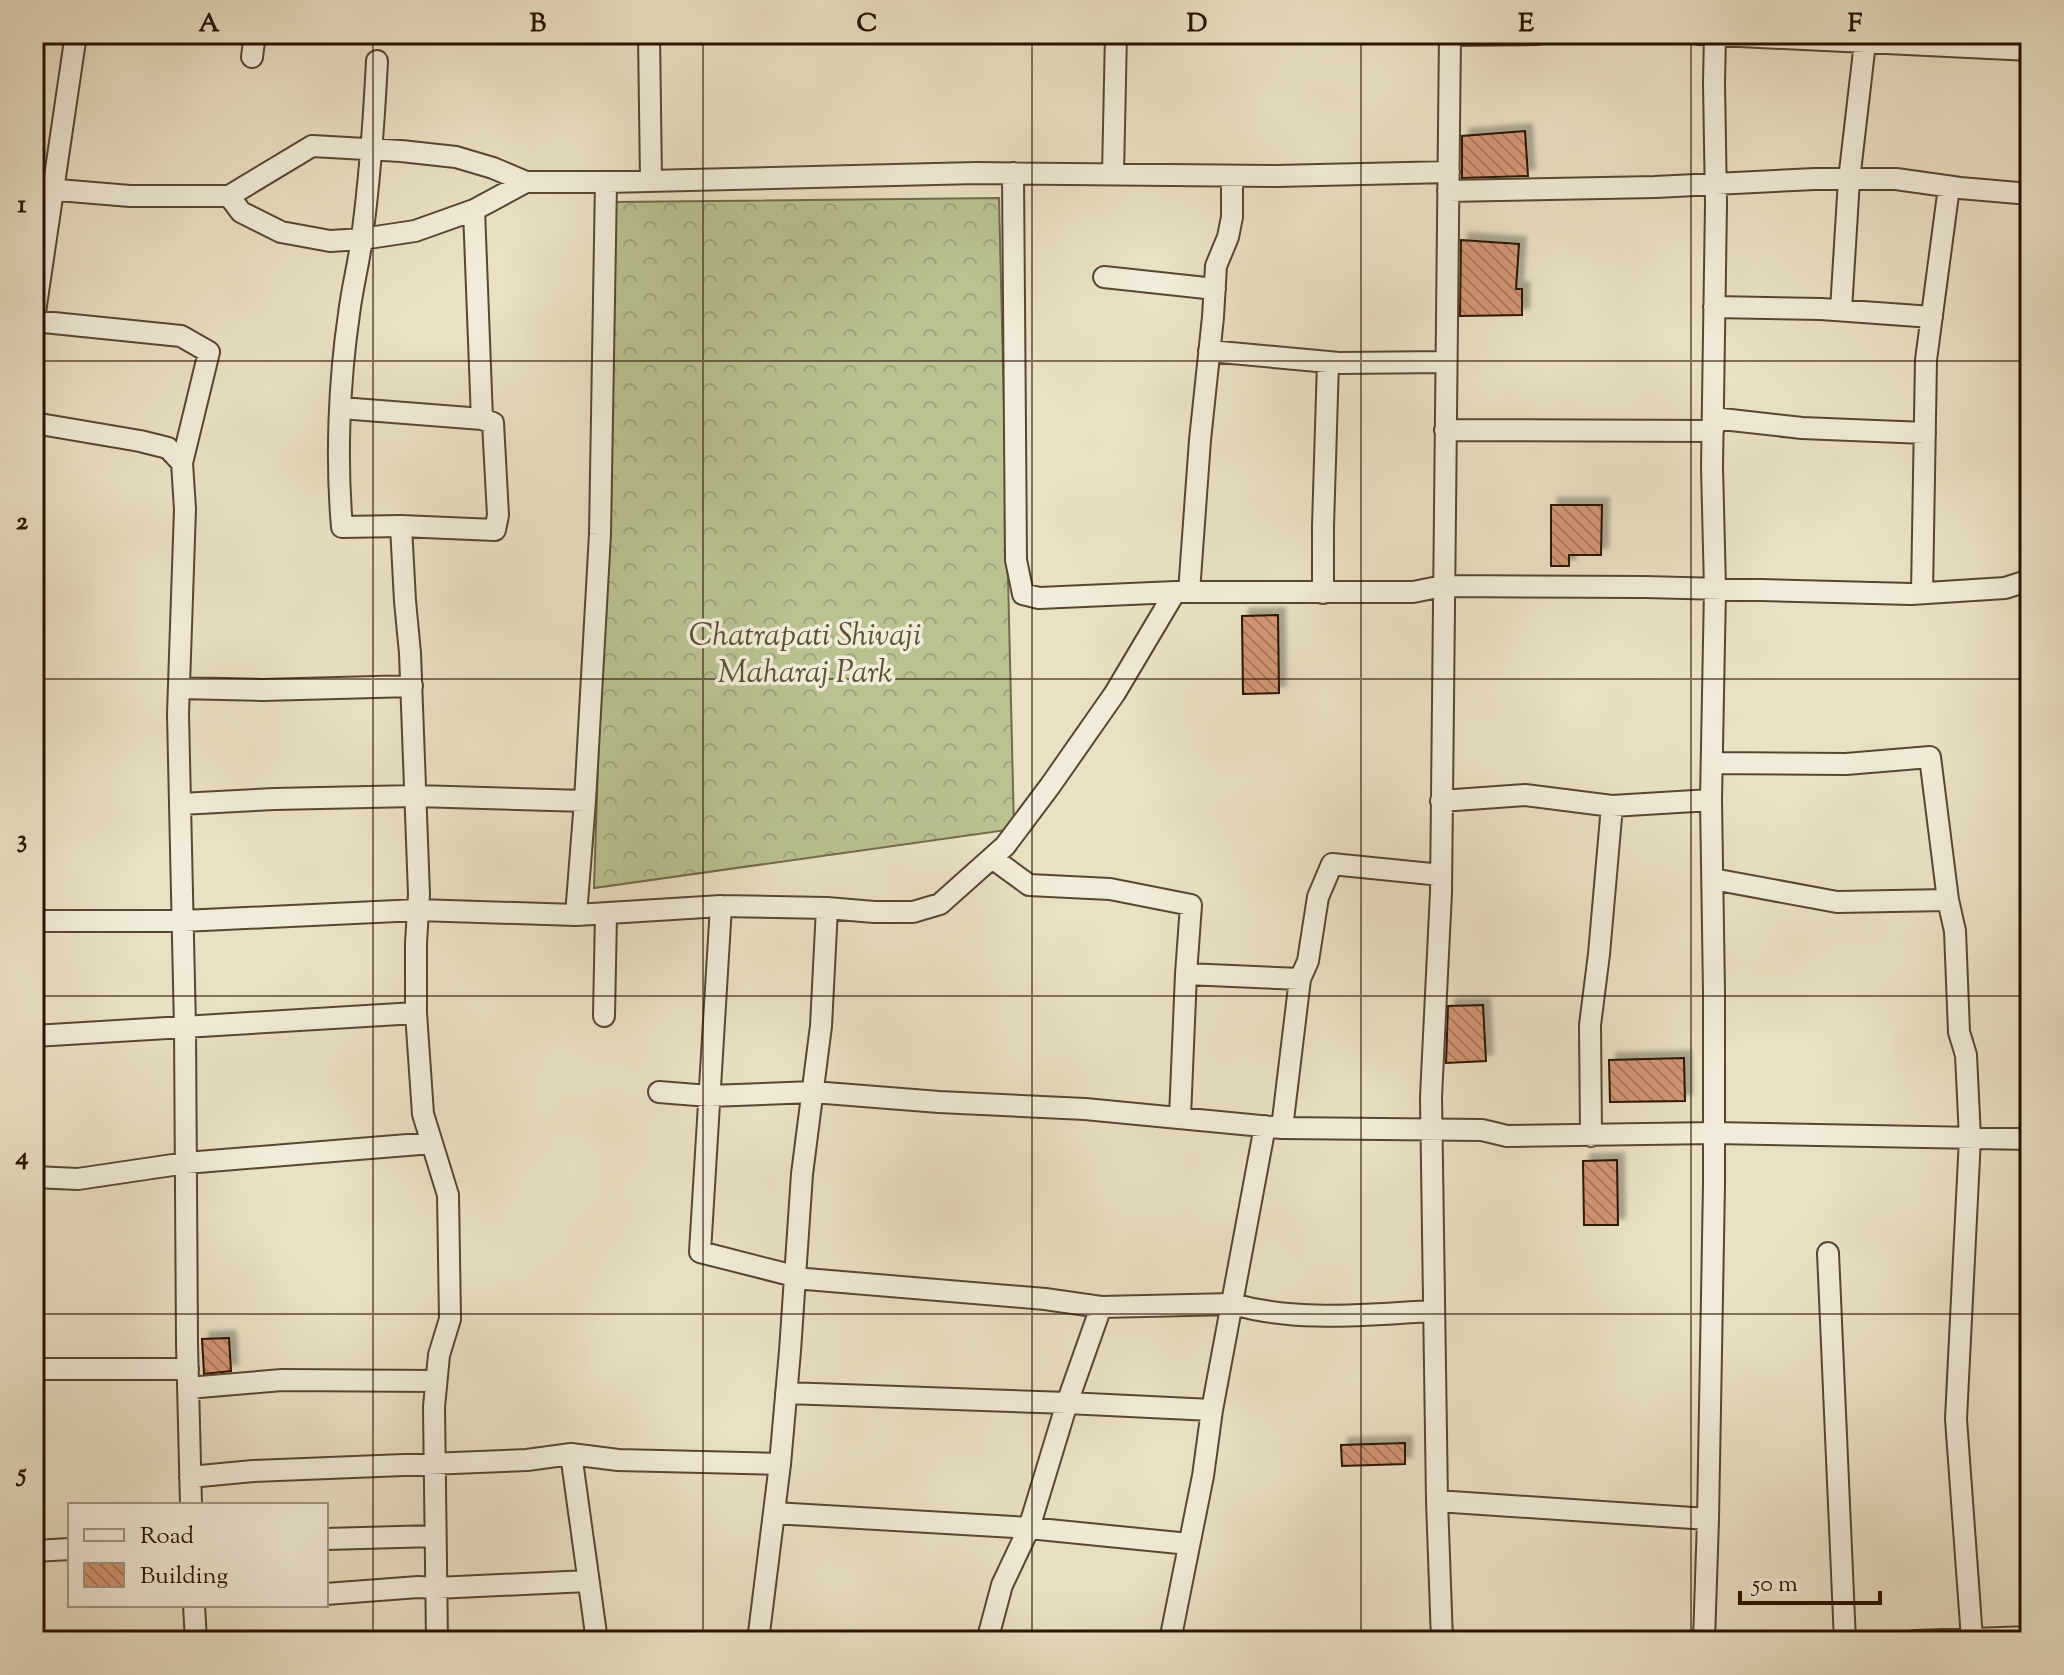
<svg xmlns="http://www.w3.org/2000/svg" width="2064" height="1675" viewBox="0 0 2064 1675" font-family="'Sorts Mill Goudy',serif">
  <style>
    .forest { fill: url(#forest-crowns); stroke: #726a49; stroke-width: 2 }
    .building { fill: url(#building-back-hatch); stroke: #291200; stroke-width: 2; filter: url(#shadow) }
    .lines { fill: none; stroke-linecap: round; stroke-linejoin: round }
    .minor-casing { stroke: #594631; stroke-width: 24 }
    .minor { stroke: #f1ecd9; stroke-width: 20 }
    .grid { fill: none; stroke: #291200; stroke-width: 2; stroke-opacity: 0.55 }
    .labels { text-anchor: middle; stroke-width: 7; stroke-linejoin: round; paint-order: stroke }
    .park-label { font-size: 32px; font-style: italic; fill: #5c5033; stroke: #f1ecd9 }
    .neatline { fill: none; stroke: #291200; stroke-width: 3 }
    .grid-label { font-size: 26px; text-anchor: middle; font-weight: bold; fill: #291200 }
  </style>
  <defs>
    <pattern id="forest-crowns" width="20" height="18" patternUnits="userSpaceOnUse" patternTransform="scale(2)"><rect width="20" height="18" fill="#bac292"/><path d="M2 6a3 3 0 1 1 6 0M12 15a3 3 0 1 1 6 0" fill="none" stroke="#a0a67c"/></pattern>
    <pattern id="building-back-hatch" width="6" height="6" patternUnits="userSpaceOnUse" patternTransform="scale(2)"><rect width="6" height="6" fill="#d49675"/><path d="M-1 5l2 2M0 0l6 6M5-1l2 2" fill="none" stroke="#ac795e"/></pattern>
    <filter id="shadow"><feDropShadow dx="7" dy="-7" stdDeviation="2" flood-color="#0004"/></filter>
  </defs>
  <rect width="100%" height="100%" fill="#eae1c4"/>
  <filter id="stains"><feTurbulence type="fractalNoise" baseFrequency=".0025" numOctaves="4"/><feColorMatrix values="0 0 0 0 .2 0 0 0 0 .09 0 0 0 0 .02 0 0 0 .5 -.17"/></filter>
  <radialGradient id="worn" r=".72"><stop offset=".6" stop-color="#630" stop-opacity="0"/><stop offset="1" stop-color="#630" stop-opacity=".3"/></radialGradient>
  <path class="forest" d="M999 198 1014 829 594 888 616 202Z"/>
  <path class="building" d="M1525 131 1528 176 1462 178V136Z
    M1461 240 1519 244 1516 289H1522V315L1460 316Z
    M1551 505H1602L1601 555H1569V566H1551Z
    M1278 615 1279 693 1243 694 1242 616Z
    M1483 1005 1486 1061 1446 1063 1448 1006Z
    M1684 1058 1685 1101 1610 1102 1609 1060Z
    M1617 1160 1618 1225H1584L1583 1161Z
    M229 1338 231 1371 204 1374 202 1339Z
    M1405 1443V1464L1342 1466 1341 1445Z"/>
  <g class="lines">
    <defs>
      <path id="minor" d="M649 34 651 181
        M1699 34 2030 50
        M1450 35 1538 34
        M252 57 255 34
        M377 61C374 120 370 178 362 237 359 263 352 288 349 314 339 382 336 459 342 527L401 526 405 601 410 653 419 894 416 943V1013L423 1114 448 1195 450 1319 439 1355 434 1407 437 1641
        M1013 173 1016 560 1023 594 1039 598 1175 592
        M1113 174 1116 34
        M526 182 493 168 456 157 401 151 312 146 229 196 241 212 281 232 330 241 362 239 415 231 474 210 526 182H606L976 173 1276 176 1449 172
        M34 188 130 196H229
        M1448 191 1655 187 1815 179H1896L1960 188 2030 194
        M474 210 482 419
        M1104 277 1215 289
        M1714 307 1821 309 1932 317
        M1841 310 1849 180 1866 34
        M34 319 76 34
        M34 321 181 336 209 352 182 463
        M1209 351 1339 363 1446 362
        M341 408 482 419 493 423 498 515 495 530 401 526
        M1713 418 1802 428 1925 433
        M34 423 140 441 168 448 182 463 185 509 178 714 185 1028 187 1344 191 1505
        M1445 430 1713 431
        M1189 592 1200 440 1213 317 1216 266 1228 237 1232 217V176
        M1323 593V526L1328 362
        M1922 593 1926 360 1949 187
        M179 688 263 690 412 686
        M1712 763 1846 764 1930 757 1948 900 1837 902 1713 879
        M1441 801 1525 795 1612 806 1711 800
        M180 804 274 799 415 796 585 801
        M992 858 1029 885 1110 889 1191 905 1186 974 1180 1117
        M1948 900 1955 931 1959 1032 1966 1055 1970 1138 1956 1419 1972 1639
        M721 906 700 1252 806 1279 1045 1299 1101 1307
        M576 915 585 801 600 534 606 182
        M34 921H183L418 910 576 915 721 906 827 908
        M1186 974 1300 979
        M604 1016 606 914
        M34 1036 416 1013
        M659 1092 709 1096 813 1092 939 1102 1085 1109 1282 1128 1482 1130 1507 1136 1714 1133 2030 1139
        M1282 1128 1300 979 1308 961 1318 897 1332 864 1441 875
        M1591 1136 1590 1025 1599 954 1612 806
        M34 1177 78 1179 186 1163 432 1143
        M1828 1253 1845 1641
        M34 1369H188
        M188 1388 282 1380 436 1381
        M786 1393 1067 1403 1029 1528 1002 1585 987 1641
        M1212 1410 1067 1403 1101 1307 1233 1304C1298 1323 1368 1314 1434 1311
        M571 1454 618 1460 780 1464
        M190 1477 253 1471 527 1460 571 1454 597 1641
        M1437 1501 1708 1519
        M774 1513 1029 1528 1189 1544
        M326 1539 435 1536
        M34 1551 70 1549
        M326 1594 418 1587 436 1588 588 1581
        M194 1605 196 1641
        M758 1641 780 1464 790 1351 802 1174 821 1026 827 908 874 912H913L940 904 1005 846 1050 786 1115 693 1175 592H1413L1443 586 1645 587 1911 594 2005 588 2030 580
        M1170 1641 1203 1476 1212 1410 1265 1126
        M1442 1641 1437 1501 1431 1097 1441 892 1450 34
        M1704 1641 1708 1519 1714 1184V992L1711 800 1715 589 1712 467 1716 204 1714 83 1715 34
        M1915 1641 2030 1637"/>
    </defs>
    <use href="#minor" class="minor-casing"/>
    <use href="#minor" class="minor"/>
  </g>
  <path class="grid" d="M373 34V1641M703 34V1641M1032 34V1641M1361 34V1641M1691 34V1641M34 361H2030M34 679H2030M34 996H2030M34 1314H2030"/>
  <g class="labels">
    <g class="park-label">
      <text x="805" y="645">Chatrapati Shivaji<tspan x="805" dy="37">Maharaj Park</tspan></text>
    </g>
  </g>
  <rect width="2064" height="1675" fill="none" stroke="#eae1c4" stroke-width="88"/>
  <rect x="68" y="1503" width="260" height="104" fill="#f1ecd9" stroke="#a19582" stroke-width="2"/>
  <rect x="84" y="1529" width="40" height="12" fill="#f1ecd9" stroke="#a19582" stroke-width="2"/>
  <text x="140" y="1543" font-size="24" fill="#291200">Road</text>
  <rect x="84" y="1563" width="40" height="24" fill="url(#building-back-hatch)" stroke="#a19582" stroke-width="2"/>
  <text x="140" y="1583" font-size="24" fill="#291200">Building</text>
  <path d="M1740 1591v12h140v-12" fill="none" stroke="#291200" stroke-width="4"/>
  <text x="1752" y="1591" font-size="24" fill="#291200" stroke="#f1ecd9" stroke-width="6" paint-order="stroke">50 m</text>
  <rect x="44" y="44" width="1976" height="1587" class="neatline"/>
  <g class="grid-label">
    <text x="209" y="31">A</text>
    <text x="538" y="31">B</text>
    <text x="867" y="31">C</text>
    <text x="1197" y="31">D</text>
    <text x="1526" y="31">E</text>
    <text x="1855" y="31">F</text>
    <text x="22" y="212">1</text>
    <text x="22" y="529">2</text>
    <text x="22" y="847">3</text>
    <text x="22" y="1164">4</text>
    <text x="22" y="1481">5</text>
  </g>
  <rect width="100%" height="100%" filter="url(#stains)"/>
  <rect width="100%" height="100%" fill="url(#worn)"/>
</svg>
